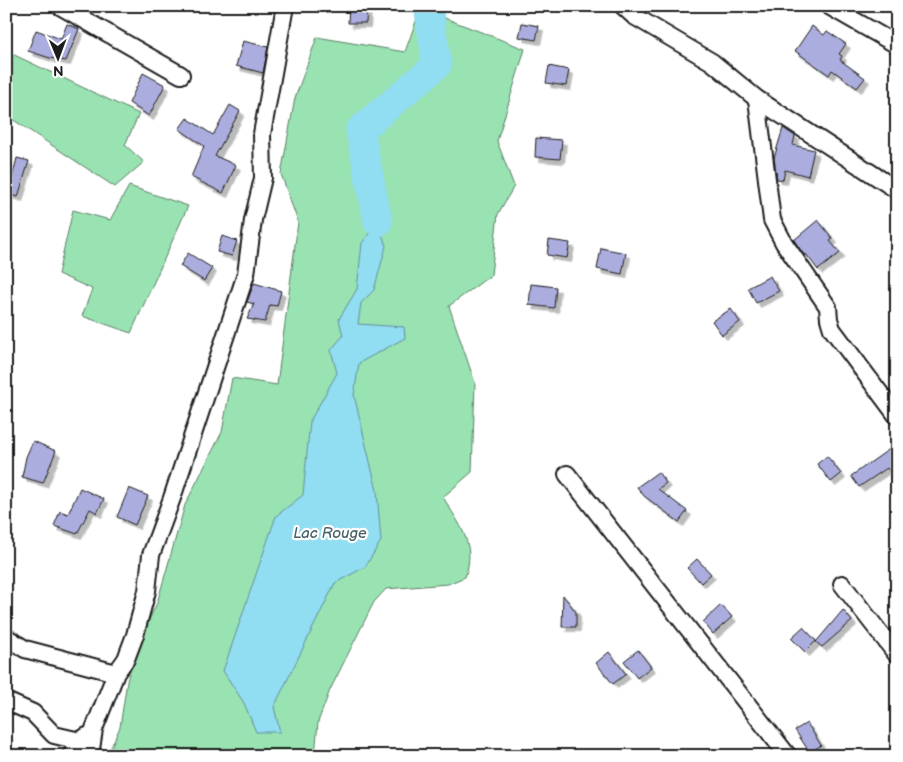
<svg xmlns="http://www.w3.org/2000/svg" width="903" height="762" viewBox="0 0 903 762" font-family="'Balsamiq Sans',sans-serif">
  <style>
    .green { fill: #99e2b1; stroke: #5a7f66 }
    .water { fill: #91ddf2; stroke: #62909c }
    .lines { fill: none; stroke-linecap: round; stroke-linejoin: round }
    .river { stroke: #91ddf2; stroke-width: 29 }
    .building { fill: #abadde; stroke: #1c1c1c; filter: url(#shadow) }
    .minor-casing { stroke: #1c1c1c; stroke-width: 20 }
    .minor { stroke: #fff; stroke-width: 16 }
    .labels { text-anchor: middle; stroke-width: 4.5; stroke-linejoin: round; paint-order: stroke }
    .water-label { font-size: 15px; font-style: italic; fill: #456067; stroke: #fff }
  </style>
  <defs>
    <filter id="shadow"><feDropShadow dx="4.5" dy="4.5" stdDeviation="0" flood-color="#0004"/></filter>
  </defs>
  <rect width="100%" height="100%" fill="#fff"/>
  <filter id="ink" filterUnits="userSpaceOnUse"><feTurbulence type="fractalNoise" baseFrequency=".02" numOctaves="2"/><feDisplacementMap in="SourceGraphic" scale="10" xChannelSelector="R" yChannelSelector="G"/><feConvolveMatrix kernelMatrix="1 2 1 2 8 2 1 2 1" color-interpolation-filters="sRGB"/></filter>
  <g filter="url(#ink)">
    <path class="green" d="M442 17 525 49 497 141 514 186 498 214 491 275 449 306 475 383 472 472 443 497C459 524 477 544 465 577L448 584 386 589 374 602 330 690 318 722 315 756H107L120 727 127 681 136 647 157 603 185 505 222 432 232 378 277 385 298 222 281 174 295 98 317 37 405 52 416 21Z
      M6 51 139 114 125 145 144 162 115 187 6 115Z
      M129 186 188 206 131 333 82 316 92 289 58 274 73 210 110 220Z"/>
    <path class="water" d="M378 222 386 246 374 290 361 303 358 324 404 327 405 338 359 363 354 395 377 491 381 541 365 567 335 583 274 707 280 732H256L244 703 223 671 276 516 303 495 310 421 337 373 331 350 343 336 339 319 357 289 362 243Z"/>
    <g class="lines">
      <path class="river" d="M378 222 360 130 437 65 428 6"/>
    </g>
    <path class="building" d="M349 6H367L366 23H348Z
      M522 23 539 26 536 40 519 37Z
      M67 24 79 29 66 61 50 58 28 51 36 30 61 39Z
      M812 26 824 35 827 31 846 44 839 54 842 56 840 60 865 78 857 88 832 70 829 75 795 51Z
      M243 41 268 47 263 73 236 66Z
      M549 66 569 70 566 86 546 83Z
      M143 73 165 85 149 116 129 103Z
      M230 105 240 111 215 156 236 165 223 193 191 177 204 146 179 129 187 118 213 135Z
      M783 128 795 136 793 145 814 150 808 176 785 170 783 180 777 179 774 158Z
      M536 138 562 140 560 159 535 157Z
      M17 158 29 161 18 197 8 194Z
      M818 220 833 239 830 241 840 253 818 270 806 254 804 255 794 240Z
      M222 236 237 241 232 256 217 252Z
      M549 240 570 243 567 258 547 255Z
      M601 248 626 253 622 274 597 269Z
      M188 253 212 268 204 281 180 266Z
      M770 276 779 291 756 303 748 288Z
      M254 283 281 291 277 306 270 305 265 322 247 319 254 304 247 302Z
      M531 284 556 287 554 308 529 305Z
      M731 309 740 322 722 335 712 321Z
      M33 441 56 451 43 483 22 477 26 457Z
      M891 448 897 458V482L887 468 859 487 851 476Z
      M827 456 841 474 831 482 817 464Z
      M658 472 666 483 658 489 687 511 679 522 644 496 637 487Z
      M80 488 104 499 97 513 90 509 77 534 54 526 60 511 68 514Z
      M129 488 148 496 135 525 117 517Z
      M697 559 711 574 701 583 687 568Z
      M563 595 576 612V627H562Z
      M721 605 732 617 713 634 703 622Z
      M843 610 852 621 822 647 816 642Z
      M803 627 816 641 805 652 791 638Z
      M638 650 651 667 637 678 624 661Z
      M609 652 626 674 613 684 596 663Z
      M807 723 821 745 810 753 795 730Z"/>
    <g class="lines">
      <defs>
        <path id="minor" d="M60 6 181 75
          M623 6 634 16 712 62 757 99 897 190
          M829 6 897 45
          M757 99 772 220 784 243 828 307 829 319 832 329 897 416
          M567 474 788 756
          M842 584 897 655
          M6 637 25 649 116 673
          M6 701 33 713 54 735 80 741
          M71 756 80 741 87 736
          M90 756 94 729 116 673 126 659 135 635 147 591 151 555 172 498 246 274 253 220 263 178 262 134 285 6"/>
      </defs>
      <use href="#minor" class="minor-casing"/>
      <use href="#minor" class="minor"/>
    </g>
  </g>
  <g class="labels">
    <g class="water-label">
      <text x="330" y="538">Lac Rouge</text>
    </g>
  </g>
  <rect width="903" height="762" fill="none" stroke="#fff" stroke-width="25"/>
  <rect x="12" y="12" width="878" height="737" fill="none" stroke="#1c1c1c" stroke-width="2" filter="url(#ink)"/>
  <g transform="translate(58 58) rotate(179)" stroke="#ffffff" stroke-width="4" paint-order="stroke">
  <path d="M0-4L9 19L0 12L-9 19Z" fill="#1c1c1c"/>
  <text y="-8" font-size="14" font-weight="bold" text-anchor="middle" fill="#1c1c1c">N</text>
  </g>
</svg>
